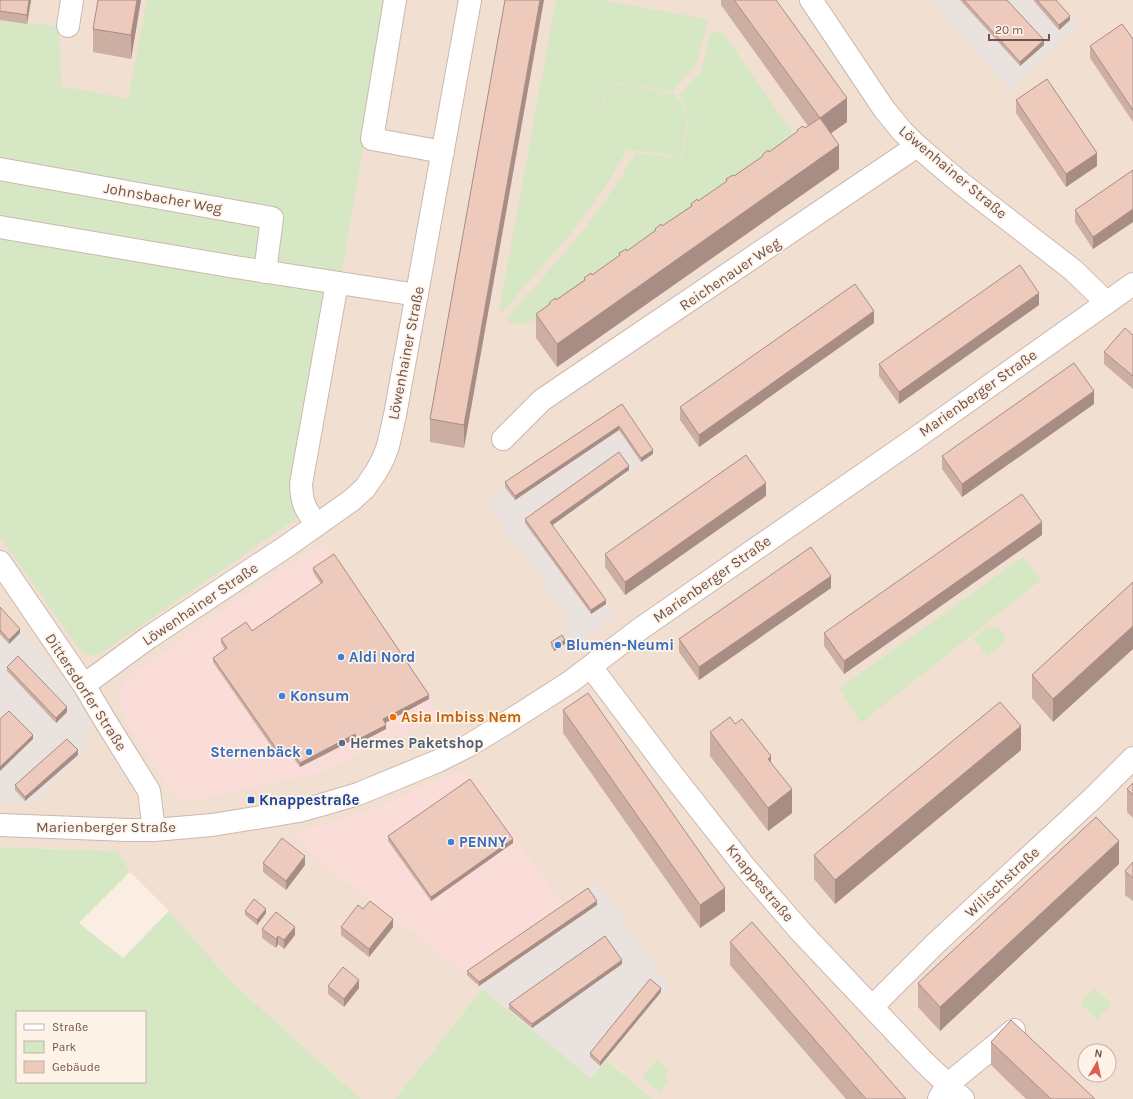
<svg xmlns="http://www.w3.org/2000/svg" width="1133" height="1099" viewBox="0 0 1133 1099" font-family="Karla,sans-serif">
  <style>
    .residential { fill: #f1dfd2; fill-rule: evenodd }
    .commercial { fill: #faddd8 }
    .industrial { fill: #eae2de }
    .green { fill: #d6e7c3; fill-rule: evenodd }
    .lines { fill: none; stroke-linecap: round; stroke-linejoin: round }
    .minor-casing { stroke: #cdb7ae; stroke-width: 24 }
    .minor { stroke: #fff; stroke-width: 22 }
    .wall { fill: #cdaea3 }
    .shaded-wall { fill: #a78d84 }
    .building { fill: #eecabd; stroke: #a78d84 }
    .shop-dot { fill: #3f7fe0; stroke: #fef3e9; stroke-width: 1.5 }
    .food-dot { fill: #e8710a; stroke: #fef3e9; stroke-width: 1.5 }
    .service-dot { fill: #5c6f8a; stroke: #fef3e9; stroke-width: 1.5 }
    .transit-dot { fill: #1a4fb4; stroke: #fef3e9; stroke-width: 1.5 }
    .labels { text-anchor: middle; stroke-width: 3.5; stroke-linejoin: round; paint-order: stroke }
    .street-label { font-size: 15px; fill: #70534b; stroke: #fef3e9 }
    .shop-label { font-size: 15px; font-weight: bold; fill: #366cbe; stroke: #fef3e9; text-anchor: start }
    .food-label { font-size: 15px; font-weight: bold; fill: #c56008; stroke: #fef3e9; text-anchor: start }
    .service-label { font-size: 15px; font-weight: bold; fill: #4e5e75; stroke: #fef3e9; text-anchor: start }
    .transit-label { font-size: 15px; font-weight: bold; fill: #164399; stroke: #fef3e9; text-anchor: start }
  </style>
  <rect width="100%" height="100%" fill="#faeee3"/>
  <path class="residential" d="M0 0H1133V1099H653L608 1060 591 1078 482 989 395 1099H361L233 983 169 911 130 872 118 851 0 847ZM1085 1051H1109V1075H1085Z"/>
  <path class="commercial" d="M322 543 441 717 322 772 182 803 177 798 124 719 121 708V690L129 677 198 626Z
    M466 769 564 907 467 975 325 866 290 833 314 827 379 807 414 790Z"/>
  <path class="industrial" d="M931 0H1056L1078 26 1008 89Z
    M622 407 655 455 553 527 614 615 579 642 565 637 568 617 491 510 490 497Z
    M0 607 67 681 91 722 80 756 33 803 0 801Z
    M598 883 669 986 591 1078 482 989 467 975Z"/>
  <path class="green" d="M147 0H386L363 148 302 501 297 518 101 653C91 657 86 656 79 649L0 537V20L57 26 60 48 61 86 128 99Z
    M558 0H601L705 19 708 23 696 64 672 92 624 83 606 86 602 108 605 114 603 108 607 87 624 84 675 94 685 109 688 117 681 158 658 153 627 150 603 190 572 232 502 312 499 311 555 5Z
    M711 32 723 33 794 135 533 321C524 324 517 325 508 322L507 318C553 265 603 215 635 152L682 159 689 117 686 109 679 95 701 71Z
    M1023 557 1041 580 861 723 839 689Z
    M997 627 1005 636 1003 643 987 656 973 639 987 628Z
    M0 847 118 851 130 872 79 923 123 958 169 911 233 983 361 1099H0ZM17 1012H145V1082H17Z
    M1095 988 1112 1004 1097 1019 1080 1004Z
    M482 989 591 1078 607 1060 653 1099H395Z
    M656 1060 669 1071 665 1077 669 1080 660 1092 642 1078Z"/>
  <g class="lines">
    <defs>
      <path id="minor" d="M395 0 372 139 443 152
        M811 0 884 109 902 131 917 146 962 184 1073 270 1106 302
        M68 26 72 0
        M0 169 272 218 265 272
        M0 227 235 267 417 295
        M503 439 542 400 917 146
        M316 524C305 508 302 505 301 484L337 283
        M0 562 84 685 106 722 149 791 154 830
        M591 667 671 773 744 866 801 932 924 1062 963 1099
        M84 685 148 638 287 546 352 500 365 488 376 472 383 459 388 446 395 415 470 0
        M0 825 127 830H154L212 825 299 811 321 805 358 794 438 761 468 746 506 723 570 682 640 629 913 440 1133 284
        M872 1007 936 943 1093 798 1133 758
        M939 1099 947 1085 1014 1030"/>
    </defs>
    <use href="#minor" class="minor-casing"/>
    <use href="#minor" class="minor"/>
  </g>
  <path class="wall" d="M0 0H31L27 24 0 20Z
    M141 0 131 59 93 52V29Z
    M505 0 464 448 430 442V419Z
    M721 0H776L847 122 831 133 839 169 557 367 536 338V314L549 305V303L556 300 584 280V278L592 275 619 256V253L627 251 655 231V229L662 226 691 206V204L698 201 726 182V179L734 176 762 157V155L769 152 797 132V130L805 128 808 126 721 5Z
    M960 0H1007L1044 45 1020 66Z
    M1033 0H1056L1070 20 1059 30Z
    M1133 39V122L1090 58V46Z
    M1016 100 1097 166 1066 187 1016 113Z
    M1133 170V222L1093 249 1075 222V210Z
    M1039 305 899 404 879 376V364Z
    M874 323 699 447 680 420V407Z
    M1133 335V389L1104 364V352Z
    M622 404 653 454 641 462 619 430 515 500 505 487V482Z
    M1094 404 962 497 942 469V456Z
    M629 470 552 525 606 604 591 614 525 523V519Z
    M766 496 625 595 605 567V554Z
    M1042 535 844 674 824 646V633Z
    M313 568 429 699 385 723 386 729 357 744 355 739 300 767 289 752 280 759 213 662V658L225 650 221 643V639L252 631 321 584 313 572Z
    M1133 582 1053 722 1032 698V675Z
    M831 588 699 680 679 652V639Z
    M0 607 20 633 9 644 0 634Z
    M551 642 565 644 554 651 551 646Z
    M7 667 67 712 56 723 7 671Z
    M563 710 725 911 700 928 563 733Z
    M735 724 771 763 792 813 768 831 710 756V732Z
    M1021 750 835 904 814 879V855Z
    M78 755 25 801 15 790V785Z
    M1133 783V818L1127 812V789Z
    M388 836 513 843 431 901 388 841Z
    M1133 862V901L1125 895V871Z
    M263 863 305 865 286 890 263 872Z
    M1119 864 940 1031 918 1007V983Z
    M597 905 479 986 467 975V971Z
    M363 909 393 927 369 957 341 935V927Z
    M245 911 266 913 257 925 245 915Z
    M262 929 295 935 284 949 278 944 276 948 262 938Z
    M730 942 906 1099H846L730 965Z
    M622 964 532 1028 509 1009V1004Z
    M328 986 359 988 344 1007 328 994Z
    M661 992 600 1066 590 1057V1053Z
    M991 1042 1095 1099H1026L991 1065Z"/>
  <path class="shaded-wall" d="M29 0H31L27 24V15Z
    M137 0H141L131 59V35Z
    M540 0H544L464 448V425Z
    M1070 16V20L1059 30V25Z
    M1044 40V45L1020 66V62Z
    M847 98V122L820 141V118Z
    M839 145V169L557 367V344Z
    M1097 153V166L1066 187V174Z
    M1133 209V222L1093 249V237Z
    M1039 293V305L899 404V392Z
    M874 311V323L699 447V435Z
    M1094 391V404L962 497V484Z
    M619 426V430L515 500V496Z
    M653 450V454L641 462V458Z
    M629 466V470L550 527V522Z
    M766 483V496L625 595V582Z
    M1042 522V535L844 674V661Z
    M831 576V588L699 680V667Z
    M606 600V604L591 614V610Z
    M1133 626V649L1053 722V699Z
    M20 629V633L9 644V640Z
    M565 640V644L554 651V647Z
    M429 695V699L383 724V719Z
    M67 707V712L56 723V718Z
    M386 725V729L357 744V740Z
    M1021 726V750L835 904V880Z
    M355 734V739L300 767V763Z
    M33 735V739L0 771V767Z
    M289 748V752L280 759V754Z
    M78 750V755L25 801V797Z
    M771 756V780L768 759Z
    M792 789V813L768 831V808Z
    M513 839V843L431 901V897Z
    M1119 841V864L940 1031V1007Z
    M305 856V865L286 890V881Z
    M725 888V911L700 928V905Z
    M597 901V905L479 986V982Z
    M266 909V913L257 925V920Z
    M393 919V927L369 957V949Z
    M295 927V935L284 949V940Z
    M278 936V944L276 948V939Z
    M622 960V964L532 1028V1024Z
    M359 980V988L344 1007V999Z
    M661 988V992L600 1066V1062Z"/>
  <path class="building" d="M0 0H29L27 15 0 11Z
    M98 0H137L131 35 93 29Z
    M505 0H540L464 425 430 419Z
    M734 0H776L847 98 820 118Z
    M964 0H1007L1044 40 1020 62Z
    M1037 0H1056L1070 16 1059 25Z
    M1122 24 1133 39V110L1090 46Z
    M1047 79 1097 153 1066 174 1016 100Z
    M820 118 839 145 557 344 536 314 550 304 549 303 555 298 556 300 585 280 584 278 591 273 592 275 620 255 619 253 626 249 627 251 656 230 655 229 661 224 662 226 692 206 691 204 697 199 698 201 727 181 726 179 733 175 734 176 763 156 762 155 768 150 769 152 798 131 797 130 803 126 805 128Z
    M1133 170V209L1093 237 1075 210Z
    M1020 265 1039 293 899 392 879 364Z
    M855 284 874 311 699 435 680 407Z
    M1125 328 1133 335V376L1104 352Z
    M1074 363 1094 391 962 484 942 456Z
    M622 404 653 450 641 458 619 426 515 496 505 482Z
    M619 452 629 466 550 522 606 600 591 610 525 519Z
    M746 455 766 483 625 582 605 554Z
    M1022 494 1042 522 844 661 824 633Z
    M811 547 831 576 699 667 679 639Z
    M334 554 429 695 383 719 386 725 357 740 355 734 300 763 289 748 280 754 213 658 227 648 221 639 246 622 252 631 323 582 313 568Z
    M1133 582V626L1053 699 1032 675Z
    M0 607 20 629 9 640 0 630Z
    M562 635 565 640 554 647 551 642Z
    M18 656 67 707 56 718 7 667Z
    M588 693 725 888 700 905 563 710Z
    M1000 702 1021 726 835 880 814 855Z
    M9 711 33 735 0 767V719Z
    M730 717 735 724 742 719 771 756 768 759 792 789 768 808 710 732Z
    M67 739 78 750 25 797 15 785Z
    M470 779 513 839 431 897 388 836Z
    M1133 783V795L1127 789Z
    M1096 817 1119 841 940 1007 918 983Z
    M282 838 305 856 286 881 263 863Z
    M1133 862V878L1125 871Z
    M588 888 597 901 479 982 467 971Z
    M254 899 266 909 257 920 245 911Z
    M370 901 393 919 369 949 341 927 358 905 363 909Z
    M276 912 295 927 284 940 278 936 276 939 262 929Z
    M752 922 906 1099H866L730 942Z
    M605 936 622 960 532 1024 509 1004Z
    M343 967 359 980 344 999 328 986Z
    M650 979 661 988 600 1062 590 1053Z
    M1011 1020 1095 1099H1051L991 1042Z"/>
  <g class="shop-dot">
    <circle cx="558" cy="645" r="4"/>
    <circle cx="341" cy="657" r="4"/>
    <circle cx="282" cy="696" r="4"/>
    <circle cx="309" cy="752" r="4"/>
    <circle cx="451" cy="842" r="4"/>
  </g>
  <circle class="food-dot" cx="393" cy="717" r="4"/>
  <circle class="service-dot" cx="342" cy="743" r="4"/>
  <rect class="transit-dot" x="247" y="796" width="8" height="8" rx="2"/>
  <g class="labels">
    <g class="street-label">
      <text transform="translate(953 172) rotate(40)" y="5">Löwenhainer Straße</text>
      <text transform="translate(163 198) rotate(10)" y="5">Johnsbacher Weg</text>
      <text transform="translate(730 274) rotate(-34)" y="5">Reichenauer Weg</text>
      <text transform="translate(406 353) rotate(-79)" y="5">Löwenhainer Straße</text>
      <text transform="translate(978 393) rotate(-35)" y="5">Marienberger Straße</text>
      <text transform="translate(712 579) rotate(-35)" y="5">Marienberger Straße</text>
      <text transform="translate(200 604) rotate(-34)" y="5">Löwenhainer Straße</text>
      <text transform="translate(86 692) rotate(57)" y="5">Dittersdorfer Straße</text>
      <text x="106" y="832">Marienberger Straße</text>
      <text transform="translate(1002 882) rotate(-43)" y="5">Wilischstraße</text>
      <text transform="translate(760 883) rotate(50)" y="5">Knappestraße</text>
    </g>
    <g class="shop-label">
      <text x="566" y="650">Blumen-Neumi</text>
      <text x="349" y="662">Aldi Nord</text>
      <text x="290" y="701">Konsum</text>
      <text x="301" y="757" text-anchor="end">Sternenbäck</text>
      <text x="459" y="847">PENNY</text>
    </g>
    <g class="food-label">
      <text x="401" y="722">Asia Imbiss Nem</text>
    </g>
    <g class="service-label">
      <text x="350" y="748">Hermes Paketshop</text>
    </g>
    <g class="transit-label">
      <text x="259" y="805">Knappestraße</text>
    </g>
  </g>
  <rect x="16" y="1011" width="130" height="72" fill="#fef3e9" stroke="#c5b3aa"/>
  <rect x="24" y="1024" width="20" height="6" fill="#ffffff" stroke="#c5b3aa"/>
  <text x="52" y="1031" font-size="12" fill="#70534b">Straße</text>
  <rect x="24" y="1041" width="20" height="12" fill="#d6e7c3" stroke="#c5b3aa"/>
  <text x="52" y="1051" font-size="12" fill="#70534b">Park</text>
  <rect x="24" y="1061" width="20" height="12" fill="#eecabd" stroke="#c5b3aa"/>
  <text x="52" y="1071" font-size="12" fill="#70534b">Gebäude</text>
  <g transform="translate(1097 1063) rotate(9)"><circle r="19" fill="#fef3e9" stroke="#c5b3aa"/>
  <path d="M0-3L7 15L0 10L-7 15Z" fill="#dc5d51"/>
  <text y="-6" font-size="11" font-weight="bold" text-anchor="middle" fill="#70534b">N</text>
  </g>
  <path d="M989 34v6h60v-6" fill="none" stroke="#70534b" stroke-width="2"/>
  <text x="995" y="34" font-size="12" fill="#70534b" stroke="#fef3e9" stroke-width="3" paint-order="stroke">20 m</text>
</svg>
